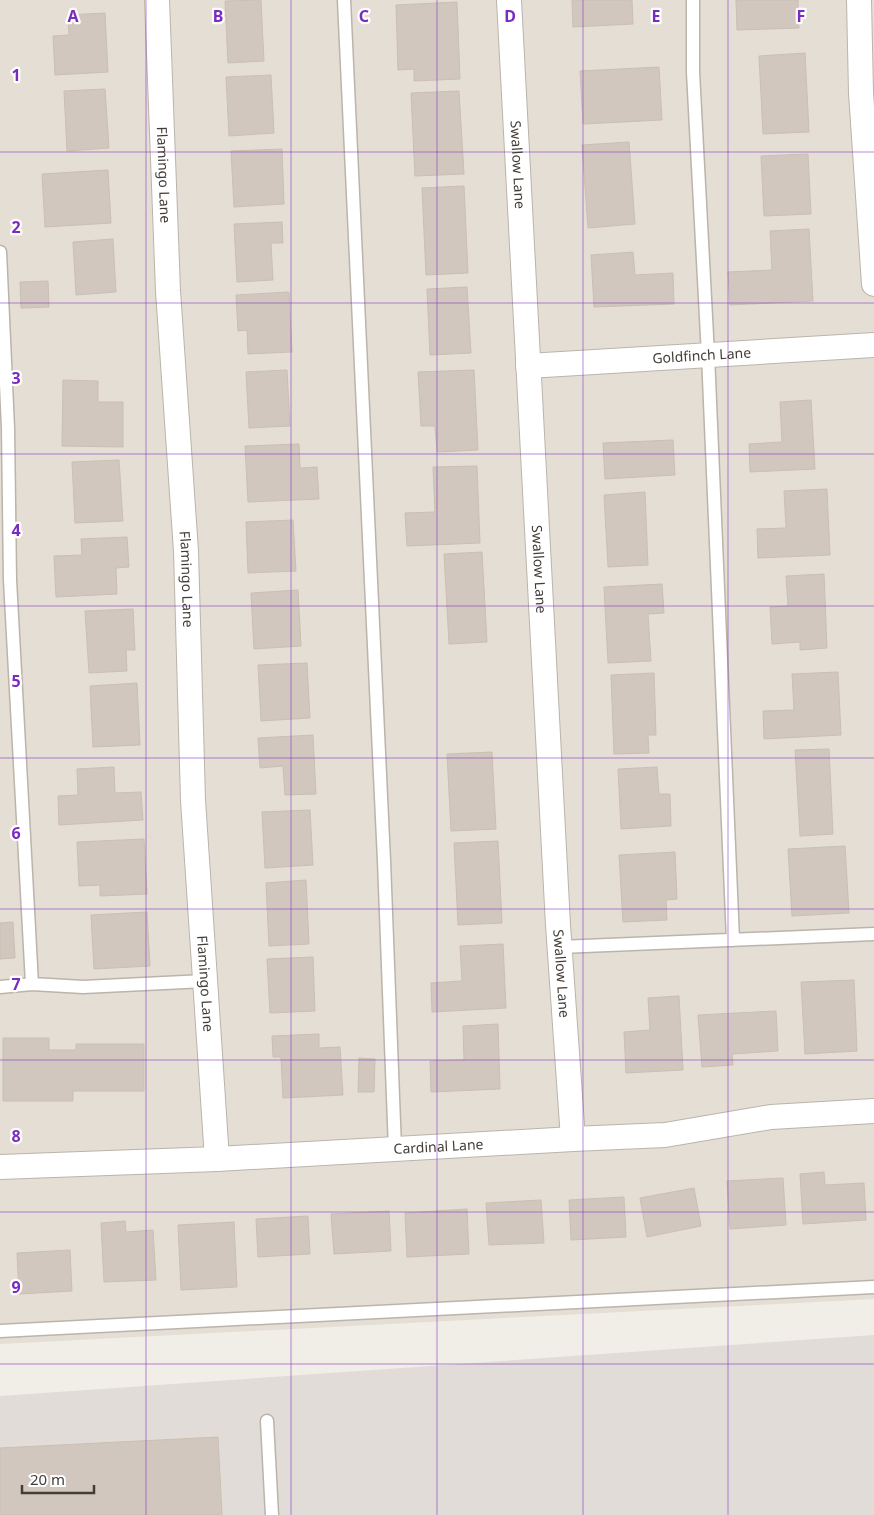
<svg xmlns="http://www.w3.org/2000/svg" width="874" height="1515" viewBox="0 0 874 1515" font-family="'Noto Sans',sans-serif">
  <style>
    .residential { fill: #e4ded5 }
    .industrial { fill: #e1dcd8 }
    .building { fill: #d1c7be; stroke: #cbbfb2 }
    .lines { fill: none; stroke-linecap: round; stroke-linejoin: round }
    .service-casing { stroke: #bbb4aa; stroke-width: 15 }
    .minor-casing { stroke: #bbb4aa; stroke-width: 26 }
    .service { stroke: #fff; stroke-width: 12 }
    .minor { stroke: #fff; stroke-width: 24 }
    .grid { fill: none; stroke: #7b2cbf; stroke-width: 1; stroke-opacity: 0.55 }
    .labels { text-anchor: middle; stroke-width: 4.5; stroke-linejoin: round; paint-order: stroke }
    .street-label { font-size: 14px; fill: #433d37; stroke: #fff }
    .grid-label { font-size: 16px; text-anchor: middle; font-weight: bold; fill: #7b2cbf; stroke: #fff; stroke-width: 4.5; stroke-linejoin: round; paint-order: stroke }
  </style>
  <rect width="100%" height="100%" fill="#f1ede7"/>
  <path class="residential" d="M0 0H874V1299L0 1344Z"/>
  <path class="industrial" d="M874 1335V1515H0V1396Z"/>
  <path class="building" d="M261 0 264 61 228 63 225 1Z
    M572 0H632L633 24 573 27Z
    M736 0H798L799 28 737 30Z
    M457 2 460 79 414 81V69L398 70 396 5Z
    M105 13 108 72 55 75 53 36 69 35 68 15Z
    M805 53 809 132 763 134 759 56Z
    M659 67 662 120 583 124 580 71Z
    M271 75 274 133 229 136 226 77Z
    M105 89 109 148 67 151 64 91Z
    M459 91 464 174 415 176 411 93Z
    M629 142 635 224 588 228 582 145Z
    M282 149 284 204 234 207 231 151Z
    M808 154 811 214 764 216 761 156Z
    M108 170 111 223 45 227 42 174Z
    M464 186 468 273 426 275 422 188Z
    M282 222 283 243H271L273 280 237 282 234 224Z
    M809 229 813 301 730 305 728 272 772 270 770 231Z
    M113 239 116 292 76 295 73 242Z
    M633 252 635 275 673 273 674 304 594 307 591 255Z
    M48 281 49 307 21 308 20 282Z
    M467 287 471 353 430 355 427 289Z
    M289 292 292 352 248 354 247 330 238 331 236 295Z
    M287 370 290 426 249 428 246 372Z
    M474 370 478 450 437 452 435 426H421L418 372Z
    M63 380 98 381V402H123V447L62 446Z
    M811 400 815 469 750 472 749 444 782 442 780 402Z
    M673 440 675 475 605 479 603 443Z
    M299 444 300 468 317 467 319 499 248 502 245 446Z
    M119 460 123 521 75 523 72 462Z
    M477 466 480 543 407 546 405 513 435 512 433 467Z
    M827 489 830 555 758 558 757 529 786 528 784 491Z
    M645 492 648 565 608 567 604 495Z
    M293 520 296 571 248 573 246 522Z
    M127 537 129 567 116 568 117 594 56 597 54 556 82 555 81 539Z
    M482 552 487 642 449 644 444 554Z
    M824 574 827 648 800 650V642L772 644 770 607 788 606 786 576Z
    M662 584 664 613 648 614 651 661 608 663 604 587Z
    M298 590 301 646 254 649 251 593Z
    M133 609 135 650H126L127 671 89 673 85 611Z
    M307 663 310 718 261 721 258 665Z
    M838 672 841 735 764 739 763 711 794 710 792 674Z
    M654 673 656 735H648L649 753 614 754 611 675Z
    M137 683 140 745 93 747 90 686Z
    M313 735 316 794 285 795 283 766 260 768 258 738Z
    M829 749 833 834 800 836 795 750Z
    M492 752 496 829 451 831 447 754Z
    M114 767 115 793 141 792 143 820 59 825 58 796 78 795 77 769Z
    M657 767 659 794H670L671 826 621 829 618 769Z
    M310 810 313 865 265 868 262 812Z
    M144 839 147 894 100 896V885L79 886 77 842Z
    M498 841 502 923 458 925 454 843Z
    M845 846 849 913 792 916 788 849Z
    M675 852 677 899 666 900 667 920 623 922 619 855Z
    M306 880 309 944 269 946 266 883Z
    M147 912 150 966 94 969 91 915Z
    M13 922 15 958 0 959V923Z
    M503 944 506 1008 432 1012 431 983 462 981 460 946Z
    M313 957 315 1011 270 1013 267 959Z
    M854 980 857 1051 805 1054 801 982Z
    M679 996 683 1070 626 1073 624 1032 650 1030 648 998Z
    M776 1011 778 1051 732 1054 733 1065 702 1067 698 1015Z
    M498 1024 500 1089 431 1092 430 1061 464 1060 463 1026Z
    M319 1034V1048L340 1047 343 1095 283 1098 281 1057H273L272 1036Z
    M3 1038H49V1050H76V1044H144V1091H73V1101H3Z
    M359 1058 375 1059 374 1092H358Z
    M824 1172 825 1185 864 1183 866 1220 803 1224 800 1174Z
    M783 1178 786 1225 730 1229 727 1181Z
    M694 1188 701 1226 647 1237 640 1198Z
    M624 1197 626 1237 571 1240 569 1200Z
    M541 1200 544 1243 489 1245 486 1203Z
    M467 1209 469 1254 407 1257 405 1213Z
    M389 1211 391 1251 334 1254 331 1214Z
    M308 1216 310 1254 258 1257 256 1219Z
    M125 1221 126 1232 153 1230 156 1280 104 1282 101 1223Z
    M234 1222 237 1287 181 1290 178 1225Z
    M70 1250 72 1291 19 1294 17 1253Z
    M218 1437 222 1515H0V1448Z"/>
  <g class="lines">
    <defs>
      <path id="service" d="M344 0 384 861 395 1149
        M693 0V72L708 355 733 940
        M0 252 8 428 10 580 32 984 0 987
        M560 947 874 934
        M32 984 83 987 205 981
        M0 1331 874 1287
        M267 1421 272 1515"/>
      <g id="minor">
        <path id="s1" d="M157 0 168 291 186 551 193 800 217 1159"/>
        <path id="s2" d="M509 0 558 925 573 1139"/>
        <path d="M859 0 861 93 874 284"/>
        <path id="s3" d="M528 366 874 345"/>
        <path id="s4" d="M0 1167 217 1159 573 1139 665 1135 771 1117 874 1111"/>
      </g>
    </defs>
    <use href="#service" class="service-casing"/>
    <use href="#minor" class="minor-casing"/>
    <use href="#service" class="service"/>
    <use href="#minor" class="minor"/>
  </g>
  <path class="grid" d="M146 0V1515M291 0V1515M437 0V1515M583 0V1515M728 0V1515M0 152H874M0 303H874M0 454H874M0 606H874M0 758H874M0 909H874M0 1060H874M0 1212H874M0 1364H874"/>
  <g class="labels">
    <g class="street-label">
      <text dy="5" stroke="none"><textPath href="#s2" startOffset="165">Swallow Lane</textPath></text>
      <text dy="5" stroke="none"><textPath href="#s1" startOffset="175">Flamingo Lane</textPath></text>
      <text dy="5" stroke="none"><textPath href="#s3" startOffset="174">Goldfinch Lane</textPath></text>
      <text dy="5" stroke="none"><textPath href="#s2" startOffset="570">Swallow Lane</textPath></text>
      <text dy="5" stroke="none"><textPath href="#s1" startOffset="580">Flamingo Lane</textPath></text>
      <text dy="5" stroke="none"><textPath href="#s2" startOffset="975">Swallow Lane</textPath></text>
      <text dy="5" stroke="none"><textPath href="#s1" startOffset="985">Flamingo Lane</textPath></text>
      <text dy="5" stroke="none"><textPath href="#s4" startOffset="439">Cardinal Lane</textPath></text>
    </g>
  </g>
  <g class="grid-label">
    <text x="73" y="22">A</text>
    <text x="218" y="22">B</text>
    <text x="364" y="22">C</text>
    <text x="510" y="22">D</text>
    <text x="656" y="22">E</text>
    <text x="801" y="22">F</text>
    <text x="16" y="81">1</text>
    <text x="16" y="233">2</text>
    <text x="16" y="384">3</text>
    <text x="16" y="536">4</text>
    <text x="16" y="687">5</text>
    <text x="16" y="839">6</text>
    <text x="16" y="990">7</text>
    <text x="16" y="1142">8</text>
    <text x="16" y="1293">9</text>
  </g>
  <path d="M22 1485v8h72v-8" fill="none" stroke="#433d37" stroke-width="2.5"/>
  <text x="30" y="1485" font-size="15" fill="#433d37" stroke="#ffffff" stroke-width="4" paint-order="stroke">20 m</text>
</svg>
